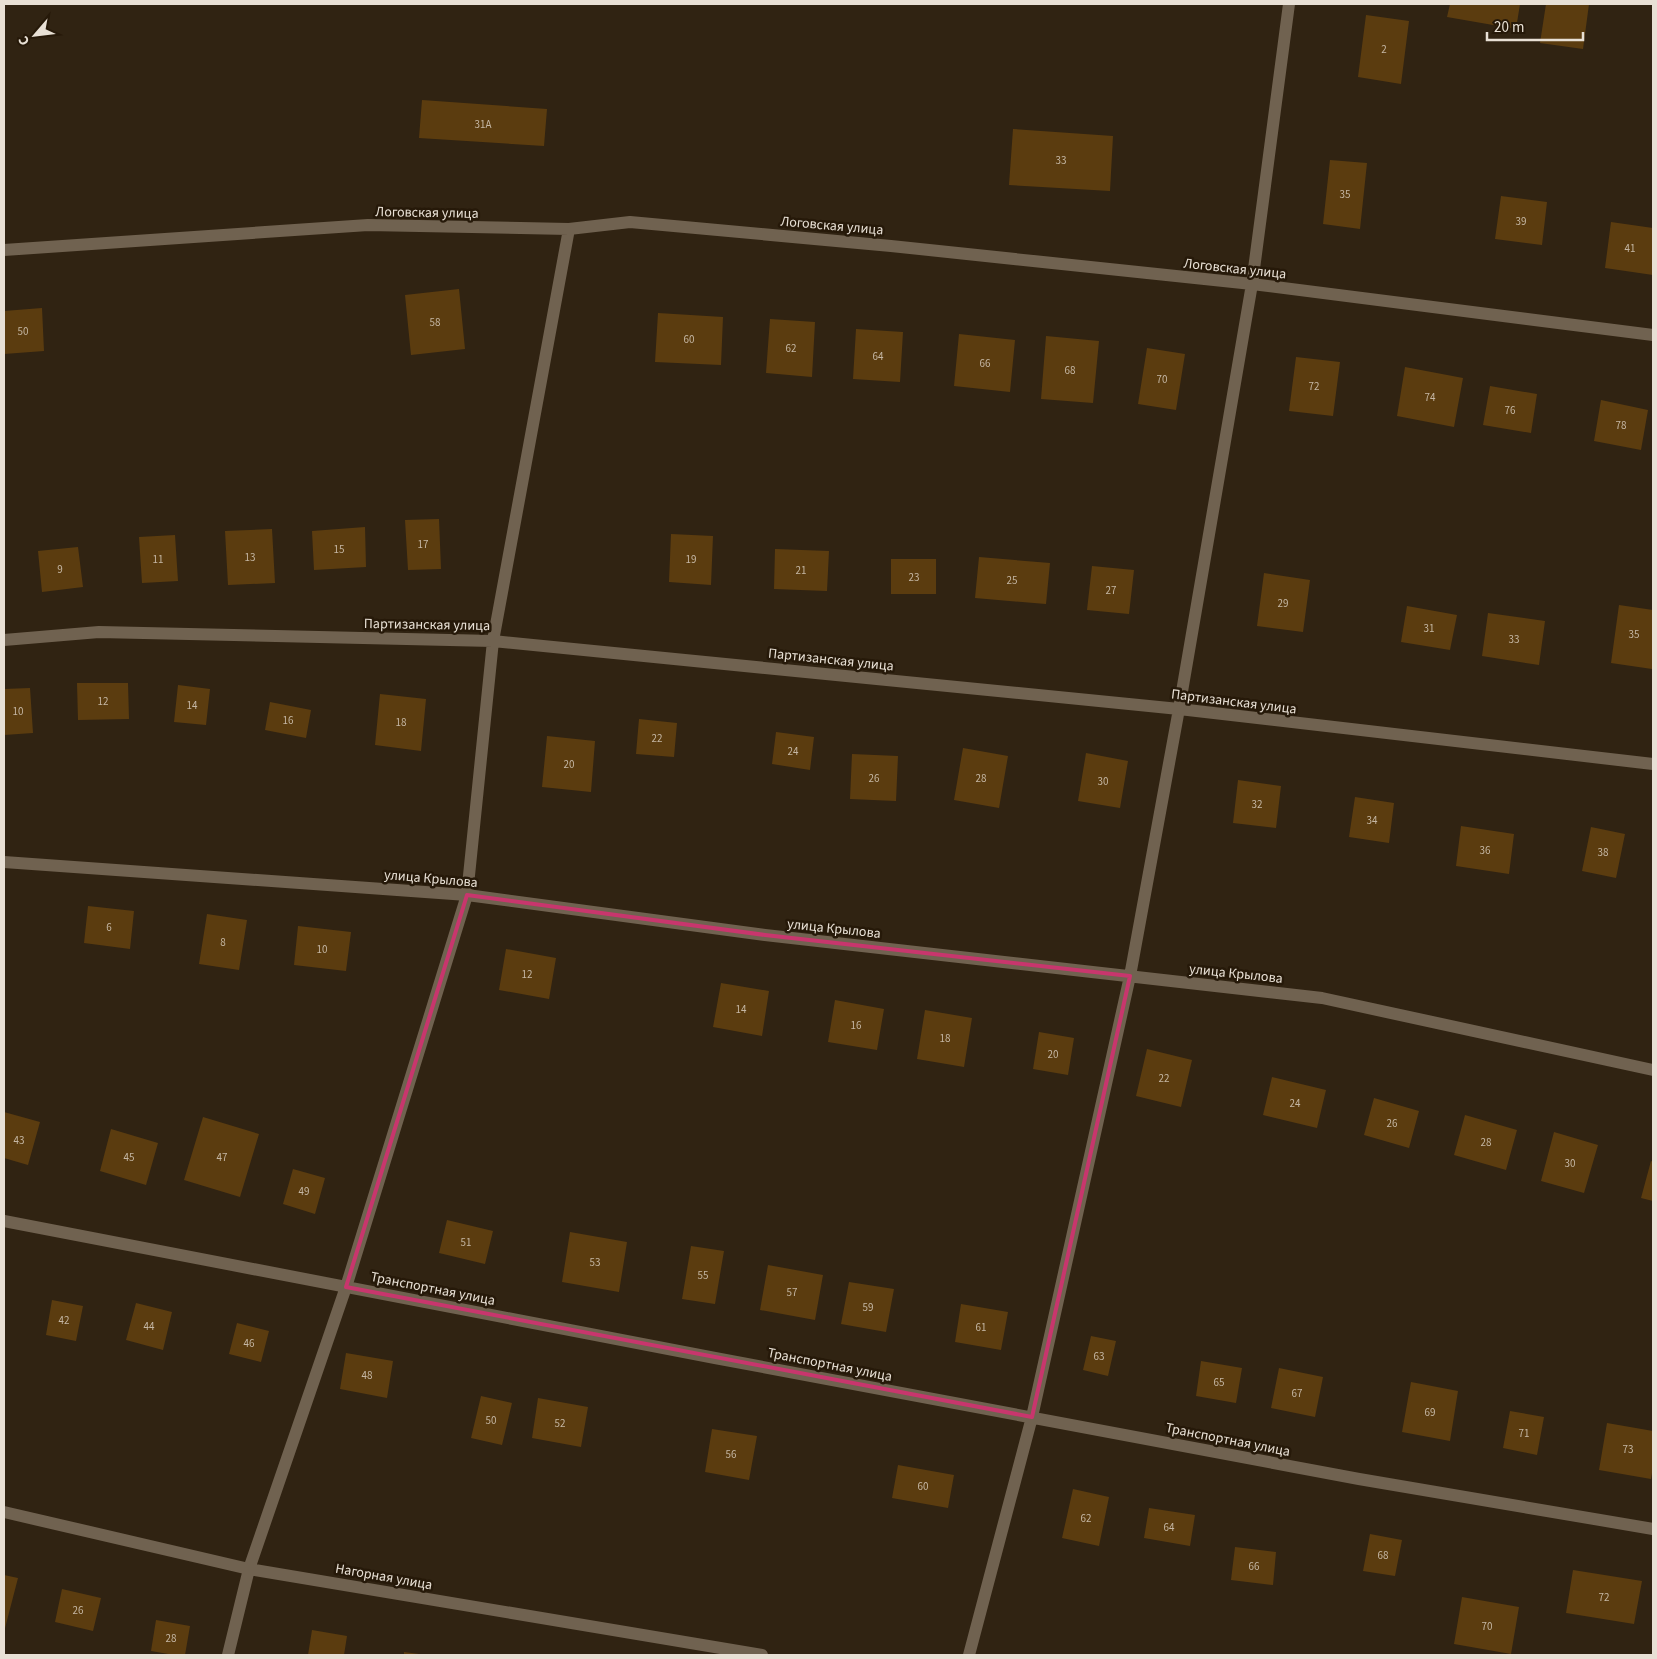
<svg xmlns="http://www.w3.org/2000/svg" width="1657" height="1659" viewBox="0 0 1657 1659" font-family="'Source Sans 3',sans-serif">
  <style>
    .building { fill: #5b3c0f }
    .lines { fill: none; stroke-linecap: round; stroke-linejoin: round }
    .street { stroke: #706250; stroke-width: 12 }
    .marked { fill: none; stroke: #c8366d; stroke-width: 4; stroke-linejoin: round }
    .labels { text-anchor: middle; stroke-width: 5; stroke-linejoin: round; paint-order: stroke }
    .number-label { font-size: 11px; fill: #c5b7a4 }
    .street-label { font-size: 14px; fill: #e8e0d5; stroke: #261909 }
  </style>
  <rect width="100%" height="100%" fill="#302312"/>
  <path class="building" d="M1450 4H1520L1516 29 1447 17Z
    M1546 4H1589L1583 49 1540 43Z
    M1366 15 1409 21 1401 84 1358 77Z
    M422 100 547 109 544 146 419 138Z
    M1013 129 1113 136 1110 191 1009 185Z
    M1330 160 1367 163 1360 229 1323 224Z
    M1501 196 1547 202 1542 245 1495 239Z
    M1611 222 1653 228V275L1605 268Z
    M459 289 465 349 411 355 405 295Z
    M42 308 44 351 4 354V311Z
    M658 313 723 317 721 365 655 362Z
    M770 319 815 322 812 377 766 373Z
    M856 329 903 332 900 382 853 379Z
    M959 334 1015 340 1010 392 954 386Z
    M1046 336 1099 341 1093 403 1041 399Z
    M1147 348 1185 354 1176 410 1138 404Z
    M1296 357 1340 362 1333 416 1289 411Z
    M1405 367 1463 378 1454 427 1397 416Z
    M1490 386 1537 394 1531 433 1483 425Z
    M1601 400 1648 410 1641 450 1594 441Z
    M439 519 441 569 408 570 405 520Z
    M365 527 366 567 314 570 312 531Z
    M272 529 275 583 228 585 225 531Z
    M671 534 713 536 711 585 669 582Z
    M175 535 178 581 142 583 139 537Z
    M78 547 83 587 42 592 38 551Z
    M775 549 829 551 827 591 774 589Z
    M979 557 1050 563 1046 604 975 598Z
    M891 559H936V594H891Z
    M1092 566 1134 570 1129 614 1087 610Z
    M1264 573 1310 580 1303 632 1257 626Z
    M1619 605 1653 610 1652 669 1611 663Z
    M1407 606 1457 615 1450 650 1401 642Z
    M1488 613 1545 621 1539 665 1482 656Z
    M77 683H128L129 719 78 720Z
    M178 685 210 689 206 725 174 722Z
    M30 688 33 733 4 735V689Z
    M380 694 426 699 421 751 375 745Z
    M270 702 311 710 306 738 265 730Z
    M639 719 677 723 674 757 636 754Z
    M776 732 814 737 810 770 772 764Z
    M547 736 595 741 591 792 542 787Z
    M963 748 1008 756 999 808 954 800Z
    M1086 753 1128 761 1120 808 1078 801Z
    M852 754 898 756 896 801 850 799Z
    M1238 780 1281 786 1276 828 1233 823Z
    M1355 797 1394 803 1389 843 1349 837Z
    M1461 826 1514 834 1509 874 1456 866Z
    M1591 827 1625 834 1616 878 1582 871Z
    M88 906 134 911 130 949 84 943Z
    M207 914 247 920 239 970 199 964Z
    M298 926 351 932 346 971 294 965Z
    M506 949 556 958 549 999 499 990Z
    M721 983 769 991 762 1036 713 1027Z
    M835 1000 884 1009 877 1050 828 1042Z
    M925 1010 972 1018 964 1067 917 1059Z
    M1039 1032 1074 1038 1068 1075 1033 1069Z
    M1147 1049 1192 1060 1181 1107 1136 1096Z
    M1272 1077 1326 1090 1317 1128 1263 1115Z
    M1374 1098 1419 1111 1409 1148 1364 1135Z
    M4 1112 40 1122 28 1165 4 1158Z
    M1465 1115 1517 1130 1506 1170 1454 1155Z
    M203 1117 259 1134 240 1197 184 1180Z
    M111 1129 158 1143 146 1185 100 1171Z
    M1554 1132 1598 1145 1584 1193 1541 1181Z
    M1651 1161 1653 1162V1201L1641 1198Z
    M293 1169 325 1178 315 1214 283 1204Z
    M447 1220 493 1231 485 1264 439 1253Z
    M570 1232 627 1242 619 1292 562 1282Z
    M691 1246 724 1251 715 1304 682 1299Z
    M768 1265 823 1275 815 1320 760 1310Z
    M849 1282 894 1289 886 1332 841 1324Z
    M52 1300 83 1306 76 1341 46 1335Z
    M136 1303 172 1312 163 1350 126 1340Z
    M961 1304 1008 1312 1001 1350 955 1342Z
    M237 1323 269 1331 261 1362 229 1354Z
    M1091 1336 1116 1341 1108 1376 1083 1370Z
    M346 1353 393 1361 387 1398 340 1389Z
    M1201 1361 1242 1368 1236 1403 1196 1396Z
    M1279 1368 1323 1377 1315 1417 1271 1408Z
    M1411 1382 1458 1391 1450 1441 1402 1432Z
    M481 1396 512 1403 502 1445 471 1438Z
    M538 1398 588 1407 581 1447 532 1438Z
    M1510 1411 1544 1417 1537 1455 1503 1448Z
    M1607 1423 1653 1431V1467L1651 1479 1599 1470Z
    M712 1429 757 1436 749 1480 705 1472Z
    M898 1465 954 1475 948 1508 892 1498Z
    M1073 1489 1109 1497 1099 1546 1062 1538Z
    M1149 1508 1195 1515 1190 1546 1144 1538Z
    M1370 1534 1402 1540 1395 1576 1363 1571Z
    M1235 1547 1276 1552 1273 1585 1231 1580Z
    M1573 1570 1642 1581 1634 1624 1566 1613Z
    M4 1575 18 1578 4 1632Z
    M62 1589 101 1598 93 1631 55 1622Z
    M1462 1597 1519 1607 1511 1654 1454 1644Z
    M156 1620 190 1626 185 1655H174L151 1651Z
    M312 1630 347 1636 344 1655H308Z
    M404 1652 419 1654V1655H404Z"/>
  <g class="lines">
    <path class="street" d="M4 250 368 225 569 229 630 222 891 246 1252 284 1653 335
      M4 640 99 632 493 641 1179 709 1653 764
      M4 862 467 895 765 935 1322 998 1653 1070
      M4 1221 715 1358 1359 1479 1653 1529
      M4 1512 249 1569 762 1655
      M228 1655 249 1569 346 1287 467 895 493 641 569 229
      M969 1655 1032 1417 1130 976 1179 709 1252 284 1289 4"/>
  </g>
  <path class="marked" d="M467 895 765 935 1130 976 1032 1417 346 1287Z"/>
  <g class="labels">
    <g class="number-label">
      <text x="1384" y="53">2</text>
      <text x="483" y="128">31А</text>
      <text x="1061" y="164">33</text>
      <text x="1345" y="198">35</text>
      <text x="1521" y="225">39</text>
      <text x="1630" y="252">41</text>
      <text x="435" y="326">58</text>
      <text x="23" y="335">50</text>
      <text x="689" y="343">60</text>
      <text x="791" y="352">62</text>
      <text x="878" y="360">64</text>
      <text x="985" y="367">66</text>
      <text x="1070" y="374">68</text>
      <text x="1162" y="383">70</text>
      <text x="1314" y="390">72</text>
      <text x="1430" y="401">74</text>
      <text x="1510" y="414">76</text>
      <text x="1621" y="429">78</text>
      <text x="423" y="548">17</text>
      <text x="339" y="553">15</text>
      <text x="250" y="561">13</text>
      <text x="158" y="563">11</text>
      <text x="691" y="563">19</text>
      <text x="60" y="573">9</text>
      <text x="801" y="574">21</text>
      <text x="914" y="581">23</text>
      <text x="1012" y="584">25</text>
      <text x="1111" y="594">27</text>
      <text x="1283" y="607">29</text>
      <text x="1429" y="632">31</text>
      <text x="1634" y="638">35</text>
      <text x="1514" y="643">33</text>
      <text x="103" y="705">12</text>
      <text x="192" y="709">14</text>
      <text x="18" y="715">10</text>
      <text x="288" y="724">16</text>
      <text x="401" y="726">18</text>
      <text x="657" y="742">22</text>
      <text x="793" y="755">24</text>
      <text x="569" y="768">20</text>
      <text x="874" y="782">26</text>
      <text x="981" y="782">28</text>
      <text x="1103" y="785">30</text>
      <text x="1257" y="808">32</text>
      <text x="1372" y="824">34</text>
      <text x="1485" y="854">36</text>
      <text x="1603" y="856">38</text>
      <text x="109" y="931">6</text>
      <text x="223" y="946">8</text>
      <text x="322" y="953">10</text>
      <text x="527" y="978">12</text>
      <text x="741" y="1013">14</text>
      <text x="856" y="1029">16</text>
      <text x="945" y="1042">18</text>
      <text x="1053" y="1058">20</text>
      <text x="1164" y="1082">22</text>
      <text x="1295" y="1107">24</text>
      <text x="1392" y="1127">26</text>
      <text x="19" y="1144">43</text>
      <text x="1486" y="1146">28</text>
      <text x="129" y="1161">45</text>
      <text x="222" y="1161">47</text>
      <text x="1570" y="1167">30</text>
      <text x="304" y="1195">49</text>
      <text x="466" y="1246">51</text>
      <text x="595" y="1266">53</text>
      <text x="703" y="1279">55</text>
      <text x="792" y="1296">57</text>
      <text x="868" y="1311">59</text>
      <text x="64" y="1324">42</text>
      <text x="149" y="1330">44</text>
      <text x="981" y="1331">61</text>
      <text x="249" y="1347">46</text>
      <text x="1099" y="1360">63</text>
      <text x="367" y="1379">48</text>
      <text x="1219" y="1386">65</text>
      <text x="1297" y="1397">67</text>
      <text x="1430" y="1416">69</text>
      <text x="491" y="1424">50</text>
      <text x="560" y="1427">52</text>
      <text x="1524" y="1437">71</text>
      <text x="1628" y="1453">73</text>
      <text x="731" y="1458">56</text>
      <text x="923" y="1490">60</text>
      <text x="1086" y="1522">62</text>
      <text x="1169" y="1531">64</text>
      <text x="1383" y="1559">68</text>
      <text x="1254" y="1570">66</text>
      <text x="1604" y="1601">72</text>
      <text x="78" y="1614">26</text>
      <text x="1487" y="1630">70</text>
      <text x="171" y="1642">28</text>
    </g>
    <g class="street-label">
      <text transform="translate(427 212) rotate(1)" y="5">Логовская улица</text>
      <text transform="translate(832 225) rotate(5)" y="5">Логовская улица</text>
      <text transform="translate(1235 268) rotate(6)" y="5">Логовская улица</text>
      <text transform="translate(427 624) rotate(1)" y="5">Партизанская улица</text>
      <text transform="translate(831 659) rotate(6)" y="5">Партизанская улица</text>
      <text transform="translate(1234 701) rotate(7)" y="5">Партизанская улица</text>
      <text transform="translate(431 878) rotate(5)" y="5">улица Крылова</text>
      <text transform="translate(834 928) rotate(6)" y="5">улица Крылова</text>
      <text transform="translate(1236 973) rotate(6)" y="5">улица Крылова</text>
      <text transform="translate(433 1288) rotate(11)" y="5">Транспортная улица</text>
      <text transform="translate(830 1364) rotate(11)" y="5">Транспортная улица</text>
      <text transform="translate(1228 1439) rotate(11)" y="5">Транспортная улица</text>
      <text transform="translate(384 1576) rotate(10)" y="5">Нагорная улица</text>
    </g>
  </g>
  <rect width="1657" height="1659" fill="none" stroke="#e8e0d5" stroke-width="10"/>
  <g transform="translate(35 35) rotate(242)" stroke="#261909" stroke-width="4" paint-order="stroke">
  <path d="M0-4L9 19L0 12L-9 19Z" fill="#e8e0d5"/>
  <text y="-8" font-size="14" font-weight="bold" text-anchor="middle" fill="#e8e0d5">С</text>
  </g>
  <path d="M1487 32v8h96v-8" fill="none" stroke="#e8e0d5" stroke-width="2.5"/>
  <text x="1494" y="32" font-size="15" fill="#e8e0d5" stroke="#261909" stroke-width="4" paint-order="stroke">20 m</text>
</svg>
